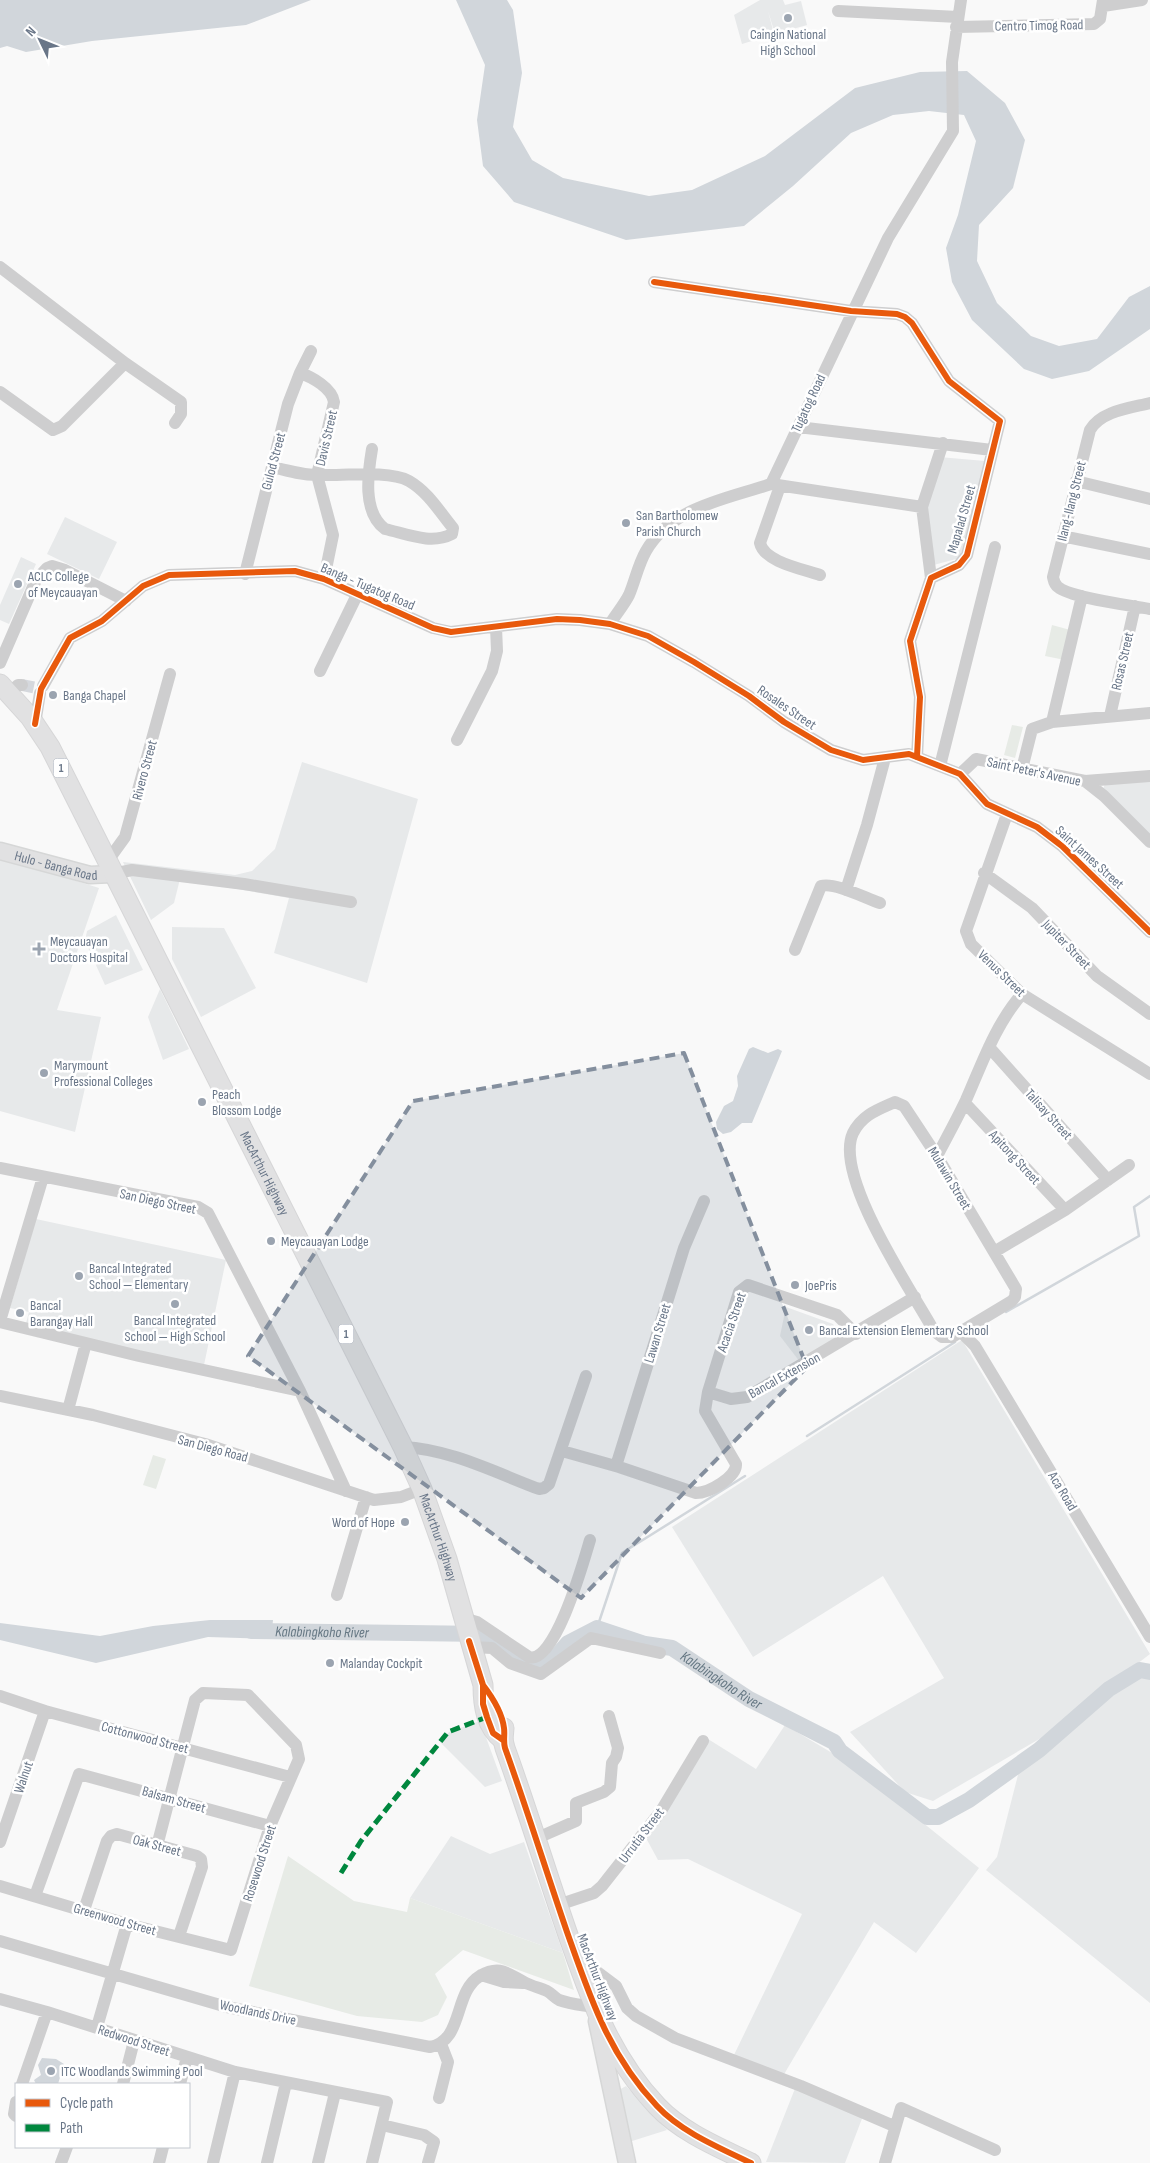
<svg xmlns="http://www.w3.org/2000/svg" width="1150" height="2163" viewBox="0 0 1150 2163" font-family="'Sofia Sans Condensed',sans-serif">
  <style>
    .built { fill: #e7e9ea }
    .green { fill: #e7ebe6 }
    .water { fill: #d1d6db }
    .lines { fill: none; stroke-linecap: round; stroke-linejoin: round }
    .stream { stroke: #d1d6db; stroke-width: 2.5 }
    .river { stroke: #d1d6db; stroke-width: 16 }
    .minor-tunnel { stroke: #d5d8dd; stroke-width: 12; stroke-dasharray: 12 6; stroke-linecap: butt }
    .major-casing { stroke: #d6d7d7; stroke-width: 19 }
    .highway-casing { stroke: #d6d6d7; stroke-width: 21 }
    .minor { stroke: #cececf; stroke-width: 12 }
    .major { stroke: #e1e1e2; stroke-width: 16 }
    .highway { stroke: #e1e1e2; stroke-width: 19 }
    .quiet { stroke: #00873e; stroke-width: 5; stroke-dasharray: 10 5; stroke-linecap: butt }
    .cycleway-casing { stroke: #fff; stroke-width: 9 }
    .cycleway { stroke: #e8590c; stroke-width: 6 }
    .marked { fill: #848f9e; fill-opacity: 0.2; stroke: #848f9e; stroke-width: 4; stroke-dasharray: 10 6; stroke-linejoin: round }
    .poi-dot { fill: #9ba4b0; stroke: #fff; stroke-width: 2 }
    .labels { text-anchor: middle; stroke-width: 5; stroke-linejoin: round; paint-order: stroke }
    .shield { fill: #fff; stroke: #969fac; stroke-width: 1 }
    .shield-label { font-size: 12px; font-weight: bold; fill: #697688 }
    .street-label { font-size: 14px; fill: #697688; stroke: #fff }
    .poi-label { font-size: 14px; fill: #697688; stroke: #fff; text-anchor: start }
    .water-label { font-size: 15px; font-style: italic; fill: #657783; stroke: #fff }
  </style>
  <rect width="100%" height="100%" fill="#f9f9f9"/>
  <path class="built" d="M760 0H783L785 5 801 1 807 25 775 34 768 11 774 34 742 44 734 15Z
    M939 457 985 461 960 558 926 567 922 511Z
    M65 517 117 542 99 579 47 554Z
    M21 557 36 564 9 624 0 620V605Z
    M302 762 418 799 367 983 274 953 289 898 180 879 174 903 151 920 123 862 235 875 252 871 275 849Z
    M1150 780V837L1102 792 1106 781Z
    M0 857 99 888 57 1010 101 1017 75 1132 0 1111Z
    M116 915 143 970 105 985 85 941 87 931Z
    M172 927 224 928 256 988 201 1017 172 959Z
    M160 989 189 1049 163 1060 148 1017Z
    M36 1219 226 1260 204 1365 25 1327 29 1312 10 1308Z
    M786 1307 833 1324 842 1338 800 1362 780 1336Z
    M962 1340 1150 1654 1041 1738 933 1801 905 1792 850 1732 944 1678 883 1576 753 1657 672 1527Z
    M1141 1673 1150 1677V2003L986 1870 997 1857 1019 1771Z
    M480 1721 502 1781 485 1787 440 1742 449 1732Z
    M785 1725 849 1763 979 1868 916 1953 874 1922 783 2076 733 2057 802 1914 688 1859 658 1860 646 1838 708 1739 756 1769Z
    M451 1836 490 1854 524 1842 563 1953 410 1898Z
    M626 2086 667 2130 629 2142 619 2090Z
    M796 2086 863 2116 845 2163 766 2162Z"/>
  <path class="green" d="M1052 625 1074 631 1065 660 1045 656Z
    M1012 725 1023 727 1015 758 1004 755Z
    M153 1455 166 1459 156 1489 143 1485Z
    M288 1856 354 1901 407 1912 410 1898 563 1953 574 1990 463 1950 435 1974 447 1997 438 2015 422 2022 357 2016 249 1986Z"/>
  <path class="water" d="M0 0H311L246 25 92 41 26 52 7 46 0 48Z
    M456 0H507L513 10 522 73 513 127 532 160 563 178 649 196 692 190 765 156 855 88 920 72 967 71 1005 103 1025 140 1013 188 979 225 977 261 997 303 1031 336 1059 346 1097 339 1129 297 1150 286V329L1089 371 1052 379 1024 369 972 320 952 282 946 248 958 215 976 141 964 115 929 111 893 115 851 133 793 186 744 226 626 240 514 202 483 166 477 120 485 65Z
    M753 1047 768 1053 778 1049 782 1051 752 1123H742L731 1132 723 1134 717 1129 716 1122 724 1106 733 1101 738 1086 737 1076 749 1049Z
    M210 1620H273L271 1639 208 1637 96 1663 0 1640V1623L100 1636 153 1626Z
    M42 2058 56 2059 64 2064 58 2084H36L34 2080 41 2075 38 2065Z"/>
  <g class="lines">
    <path class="stream" d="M1006 1312 1139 1236 1134 1207 1150 1196
      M807 1436 955 1342
      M597 1628 622 1553 745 1476"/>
    <path class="river" id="s1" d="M251 1631 486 1634 516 1656 544 1666 553 1660 568 1643 597 1628 645 1644 672 1648 749 1699 834 1742 840 1751 927 1817H938L969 1800 1039 1750 1109 1689 1140 1670 1150 1672"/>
    <path class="minor-tunnel" d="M22 685 41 689"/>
    <defs>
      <g id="major">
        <path id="s2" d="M0 851 90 875 112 874"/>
        <path d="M597 2021 627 2163"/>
      </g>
      <g id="highway">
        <path id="s3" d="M0 684 30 717 50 747 403 1447 422 1489 447 1559 483 1685C483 1706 486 1727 503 1740"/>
        <path d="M504 1728 503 1740 505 1748C527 1809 546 1871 567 1932 590 1997 608 2054 657 2106 681 2132 720 2148 751 2163"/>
      </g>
    </defs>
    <use href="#major" class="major-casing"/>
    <use href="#highway" class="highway-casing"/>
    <path class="minor" d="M1103 6 1142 0
      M838 11 958 17
      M956 27 1094 24 1100 19 1103 0
      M0 267 125 363 62 426 53 430 0 392
      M654 282 851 311 897 314 905 317 912 323 949 381 1000 421 967 555 959 565 931 578 910 641 920 697 917 757
      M125 363 181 402V414L175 423
      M300 373C312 377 332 388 334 402L317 475 333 535 324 579
      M1150 403C1130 408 1101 411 1090 430L1053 577C1054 581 1054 584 1058 587 1071 598 1130 605 1150 609
      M798 427 992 450
      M273 467C288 471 302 475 318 475 341 476 389 470 409 481 428 492 439 511 453 528L452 534C431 545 407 534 385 529 362 512 368 473 372 449
      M1076 481 1150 499
      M771 484 922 507
      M780 486 760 543C764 562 803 569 820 575
      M1062 536 1150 554
      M245 574 288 404 300 373 311 351
      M931 578 922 507 943 443
      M610 624C616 614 624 605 629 595 635 581 638 565 646 551 671 507 727 499 771 484L888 238 953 131 952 62 961 0
      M0 663 36 580 47 568 52 566 65 570 126 601
      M320 671 357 595
      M43 686 70 638 102 621 143 586 169 575 295 571 324 579 433 628 451 632 557 619 580 620 610 624 648 636 694 662 749 696 784 722 831 750 863 760 909 754 960 774 987 804 1037 827 1062 846 1150 932
      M9 693 18 685H22
      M1110 716 1135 606
      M1052 722 1082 596
      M35 724 40 693
      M457 740 492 671 497 651 496 627
      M940 766 995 547
      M1022 769 1032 729 1052 722 1150 713
      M960 774 976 759 1085 781 1104 796 1150 842
      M1085 781 1150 776
      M1007 814 966 931 971 944 1022 994 1150 1074
      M107 862 125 837 170 674
      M984 873 1032 908 1097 976 1150 1014
      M112 874 132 870 244 884 351 902
      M846 890 867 825 885 758
      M795 950 821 886C835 882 865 898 880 903
      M989 1047 1108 1180
      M895 1102 904 1106 937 1156 1016 1289 1015 1297 1012 1301 952 1337H942L934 1331C912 1291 833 1176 853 1133 862 1115 877 1110 895 1102Z
      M965 1103 1065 1210
      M937 1156C947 1137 957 1119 966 1100 982 1064 995 1025 1022 994
      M0 1168 198 1207 208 1213 300 1391 346 1491
      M994 1252 1065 1210 1129 1165
      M0 1321 43 1177
      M0 1322 139 1356 300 1391
      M960 1331 975 1346 1150 1637
      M708 1392 731 1399 747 1397 915 1297
      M0 1396 93 1415 205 1444 374 1500 401 1497 422 1489
      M68 1410 86 1343
      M403 1447C450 1449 496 1473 539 1489L544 1488 549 1484 586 1376
      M562 1451 619 1467 696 1493C709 1493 737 1477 736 1464L705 1411 708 1392 739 1292 748 1285 837 1315 856 1334
      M616 1466 684 1248 704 1201
      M337 1595 366 1497
      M463 1618 477 1622 529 1657C555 1665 584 1560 590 1540
      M471 1647 492 1648 510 1663 541 1674 591 1638 660 1653
      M0 1696 45 1711 290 1777
      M535 1839 576 1821V1803L604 1792 610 1787 612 1763 616 1757 618 1748 609 1716
      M0 1842 45 1711
      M0 1886 127 1924 231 1950 270 1826 299 1759 296 1745 248 1695 203 1693 195 1700 157 1846
      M35 1896 79 1774 270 1826
      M558 1905 594 1893 602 1886 661 1811 703 1741
      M84 1910 107 1841 111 1836 117 1834 197 1856 201 1859 202 1867 179 1936
      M0 1941 227 2007 430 2047C464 2041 453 1992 480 1976 500 1964 508 1974 526 1983 532 1986 540 1988 547 1991 551 1993 555 1998 559 2000 570 2004 582 2005 593 2007
      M580 1972 596 1971 616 1986 627 2008 636 2016 675 2038 801 2086 894 2126
      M481 1975 504 1982 523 1983
      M0 1999 47 2012 235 2072 387 2102 372 2163
      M97 2027 127 1924
      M22 2084 47 2012
      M123 2084 134 2041
      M180 2084 187 2057
      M439 2098 448 2062 441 2044
      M16 2102 14 2114 16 2116
      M382 2125 424 2135 434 2142 428 2163
      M61 2163 67 2147
      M159 2163 163 2147
      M213 2163 235 2072
      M267 2163 286 2083
      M318 2163 335 2093
      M885 2163 901 2108 995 2150"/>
    <use href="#major" class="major"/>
    <use href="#highway" class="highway"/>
    <path class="quiet" d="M341 1873 361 1841 448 1732 487 1717"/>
    <defs>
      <path id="cycleway" d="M654 282 851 311 897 314 905 317 912 323 949 381 1000 421 967 555 959 565 931 578 910 641 920 697 917 757
        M35 724 41 689 70 638 102 621 143 586 169 575 295 571 324 579 433 628 451 632 557 619 580 620 610 624 648 636 694 662 749 696 784 722 831 750 863 760 909 754 960 774 987 804 1037 827 1062 846 1150 932
        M469 1641 483 1685V1704L487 1717 493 1733 503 1740
        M483 1685C493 1698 502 1712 504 1728 505 1735 503 1741 505 1748 527 1809 546 1871 567 1932 590 1997 608 2054 657 2106 681 2132 720 2148 751 2163"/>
    </defs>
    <use href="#cycleway" class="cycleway-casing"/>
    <use href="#cycleway" class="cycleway"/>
  </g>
  <path class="marked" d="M684 1053 807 1367 581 1598 248 1356 413 1101Z"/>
  <g class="poi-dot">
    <circle cx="788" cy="18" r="5"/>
    <circle cx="626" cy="523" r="5"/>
    <circle cx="18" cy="584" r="5"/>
    <circle cx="53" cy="695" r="5"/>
    <path d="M36.5 941.5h5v5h5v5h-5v5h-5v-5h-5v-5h5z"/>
    <circle cx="44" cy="1073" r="5"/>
    <circle cx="202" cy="1102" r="5"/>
    <circle cx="271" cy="1241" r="5"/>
    <circle cx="79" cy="1276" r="5"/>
    <circle cx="795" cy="1285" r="5"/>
    <circle cx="175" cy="1304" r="5"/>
    <circle cx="20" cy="1313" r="5"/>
    <circle cx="809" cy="1330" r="5"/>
    <circle cx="405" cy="1522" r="5"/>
    <circle cx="330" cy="1663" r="5"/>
    <circle cx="51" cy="2071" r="5"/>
  </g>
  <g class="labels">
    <g class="shield">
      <rect x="53.5" y="758.5" width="15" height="19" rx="4"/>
      <rect x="338.5" y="1324.5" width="15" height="19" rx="4"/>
    </g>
    <g class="shield-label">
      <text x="61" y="772">1</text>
      <text x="346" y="1338">1</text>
    </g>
    <g class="street-label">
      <text transform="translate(1039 25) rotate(-1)" y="5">Centro Timog Road</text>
      <text transform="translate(808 403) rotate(-65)" y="5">Tugatog Road</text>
      <text transform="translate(326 438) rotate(-77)" y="5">Davis Street</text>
      <text transform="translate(273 461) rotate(-75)" y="5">Gulod Street</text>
      <text transform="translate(1071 501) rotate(-76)" y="5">Ilang-Ilang Street</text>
      <text transform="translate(961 519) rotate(-74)" y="5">Mapalad Street</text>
      <text transform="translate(368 586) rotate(23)" y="5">Banga - Tugatog Road</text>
      <text transform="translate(1122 661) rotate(-77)" y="5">Rosas Street</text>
      <text transform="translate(787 707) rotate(34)" y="5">Rosales Street</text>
      <text transform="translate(144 770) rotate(-75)" y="5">Rivero Street</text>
      <text transform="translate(1034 771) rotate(12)" y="5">Saint Peter's Avenue</text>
      <text transform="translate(1090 857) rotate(42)" y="5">Saint James Street</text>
      <text dy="5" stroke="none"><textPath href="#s2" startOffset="58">Hulo - Banga Road</textPath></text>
      <text transform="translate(1067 944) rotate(46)" y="5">Jupiter Street</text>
      <text transform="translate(1002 973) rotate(44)" y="5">Venus Street</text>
      <text transform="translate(1049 1114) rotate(48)" y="5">Talisay Street</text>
      <text transform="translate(1015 1157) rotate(47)" y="5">Apitong Street</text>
      <text dy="5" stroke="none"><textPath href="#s3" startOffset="558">MacArthur Highway</textPath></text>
      <text transform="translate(950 1178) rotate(59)" y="5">Mulawin Street</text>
      <text transform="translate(158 1201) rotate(12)" y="5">San Diego Street</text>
      <text transform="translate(731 1322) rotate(-71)" y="5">Acacia Street</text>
      <text transform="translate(657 1333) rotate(-73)" y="5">Lawan Street</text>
      <text transform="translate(784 1375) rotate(-29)" y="5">Bancal Extension</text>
      <text transform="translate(213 1448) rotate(15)" y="5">San Diego Road</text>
      <text transform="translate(1063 1491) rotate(59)" y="5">Aca Road</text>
      <text dy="5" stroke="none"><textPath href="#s3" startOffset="962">MacArthur Highway</textPath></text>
      <text transform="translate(145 1737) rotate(15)" y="5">Cottonwood Street</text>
      <text transform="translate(23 1777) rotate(-71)" y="5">Walnut</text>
      <text transform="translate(174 1799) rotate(16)" y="5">Balsam Street</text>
      <text transform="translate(641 1835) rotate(-53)" y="5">Urrutia Street</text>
      <text transform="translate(157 1845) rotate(15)" y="5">Oak Street</text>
      <text transform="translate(259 1863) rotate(-72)" y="5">Rosewood Street</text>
      <text transform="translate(115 1919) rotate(16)" y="5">Greenwood Street</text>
      <text transform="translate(598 1977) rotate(69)" y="5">MacArthur Highway</text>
      <text transform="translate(258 2012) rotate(12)" y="5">Woodlands Drive</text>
      <text transform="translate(134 2040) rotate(18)" y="5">Redwood Street</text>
    </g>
    <g class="poi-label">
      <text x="788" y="39" text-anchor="middle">Caingin National<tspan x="788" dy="16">High School</tspan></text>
      <text x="636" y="520">San Bartholomew<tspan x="636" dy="16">Parish Church</tspan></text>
      <text x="28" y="581">ACLC College<tspan x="28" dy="16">of Meycauayan</tspan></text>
      <text x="63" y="700">Banga Chapel</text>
      <text x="50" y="946">Meycauayan<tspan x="50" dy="16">Doctors Hospital</tspan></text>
      <text x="54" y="1070">Marymount<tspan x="54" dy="16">Professional Colleges</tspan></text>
      <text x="212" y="1099">Peach<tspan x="212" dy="16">Blossom Lodge</tspan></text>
      <text x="281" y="1246">Meycauayan Lodge</text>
      <text x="89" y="1273">Bancal Integrated<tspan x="89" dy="16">School — Elementary</tspan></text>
      <text x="805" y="1290">JoePris</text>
      <text x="30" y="1310">Bancal<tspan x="30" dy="16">Barangay Hall</tspan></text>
      <text x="175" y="1325" text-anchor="middle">Bancal Integrated<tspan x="175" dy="16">School — High School</tspan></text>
      <text x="819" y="1335">Bancal Extension Elementary School</text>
      <text x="395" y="1527" text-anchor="end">Word of Hope</text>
      <text x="340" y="1668">Malanday Cockpit</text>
      <text x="61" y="2076">ITC Woodlands Swimming Pool</text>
    </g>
    <g class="water-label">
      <text dy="5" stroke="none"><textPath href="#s1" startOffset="71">Kalabingkoho River</textPath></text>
      <text dy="5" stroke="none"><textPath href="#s1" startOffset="505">Kalabingkoho River</textPath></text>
    </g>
  </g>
  <rect x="15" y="2083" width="175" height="65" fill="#ffffff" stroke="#c3c8cf"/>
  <rect x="25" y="2099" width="25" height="8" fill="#e8590c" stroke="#c3c8cf"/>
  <text x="60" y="2108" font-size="15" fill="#697688">Cycle path</text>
  <rect x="25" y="2124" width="25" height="8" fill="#00873e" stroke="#c3c8cf"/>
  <text x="60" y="2133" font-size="15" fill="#697688">Path</text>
  <g transform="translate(40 40) rotate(313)" stroke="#ffffff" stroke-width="4" paint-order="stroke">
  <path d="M0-4L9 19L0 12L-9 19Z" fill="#697688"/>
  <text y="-8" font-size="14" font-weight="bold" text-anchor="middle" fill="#697688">N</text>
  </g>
</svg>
